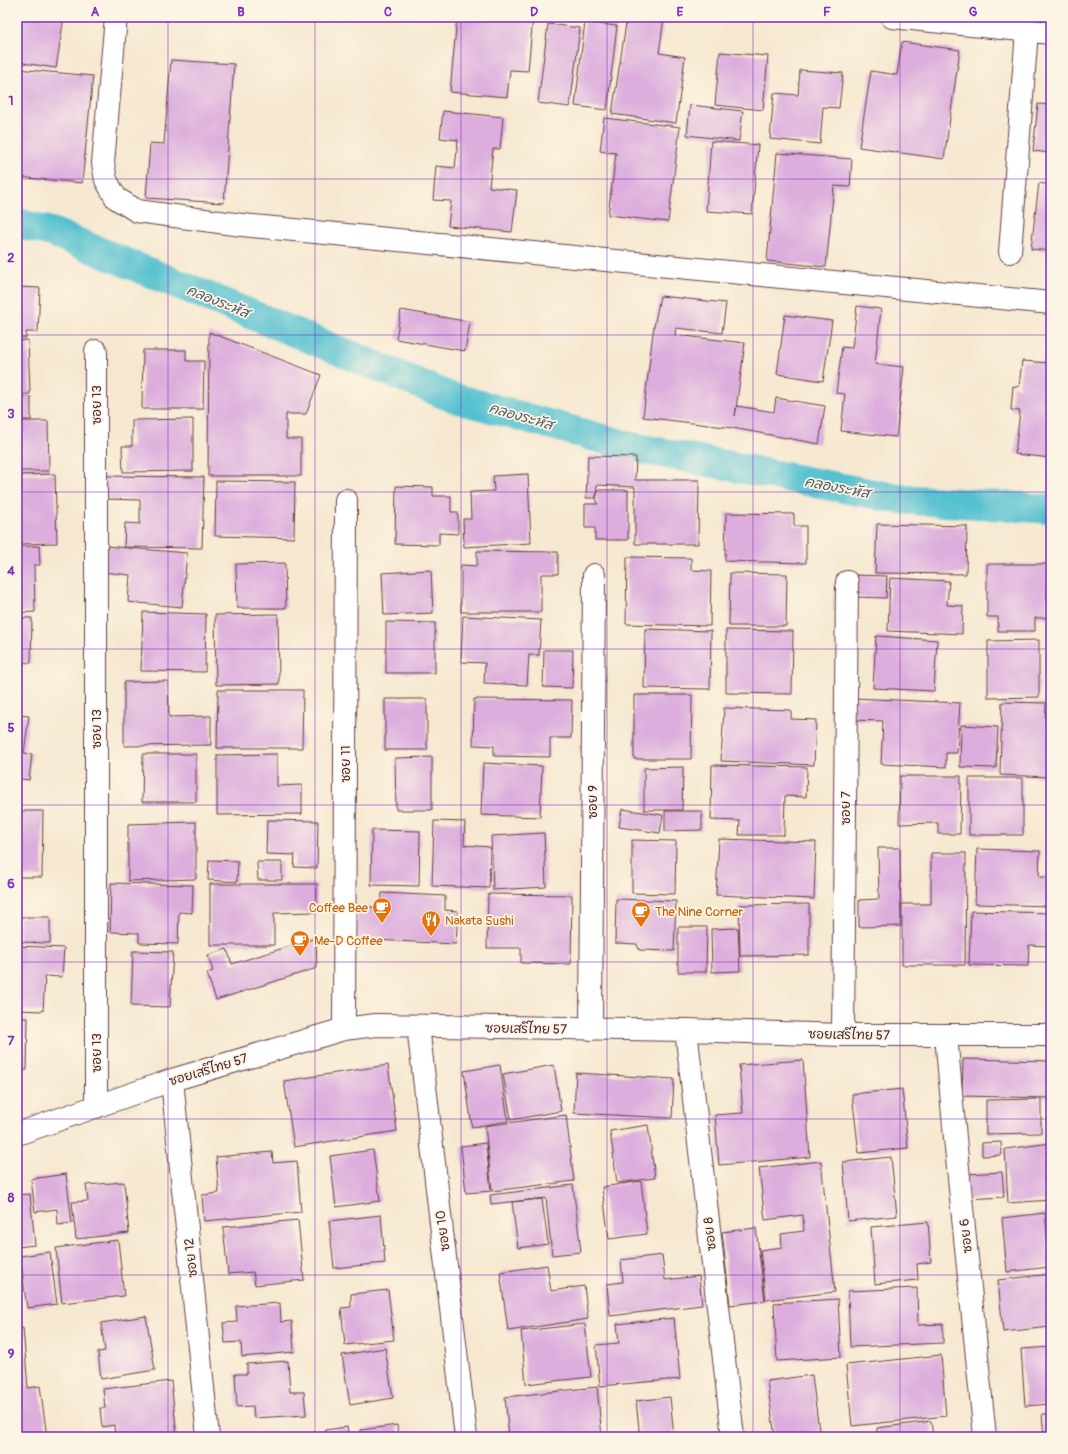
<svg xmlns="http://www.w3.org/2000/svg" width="1068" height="1454" viewBox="0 0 1068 1454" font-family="Pangolin,'Playpen Sans Thai',sans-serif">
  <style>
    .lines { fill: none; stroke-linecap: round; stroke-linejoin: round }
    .canal { stroke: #55c1d0; stroke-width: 30 }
    .building { fill: #dcaddd }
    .street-casing { stroke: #643d44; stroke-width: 24 }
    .street { stroke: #fff; stroke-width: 22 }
    .grid { fill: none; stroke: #7b2cbf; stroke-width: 1; stroke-opacity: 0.55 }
    .labels { text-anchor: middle; stroke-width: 3.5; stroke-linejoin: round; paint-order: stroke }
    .street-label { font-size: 13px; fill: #4a1f2b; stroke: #fcf5e5 }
    .food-label { font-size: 13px; fill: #c56008; stroke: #fcf5e5; text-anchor: start }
    .water-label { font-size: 14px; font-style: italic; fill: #4e5865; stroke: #fcf5e5 }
    .neatline { fill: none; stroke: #7b2cbf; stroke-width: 1.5 }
    .grid-label { font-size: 13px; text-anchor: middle; font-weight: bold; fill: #7b2cbf }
  </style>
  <rect width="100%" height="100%" fill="#fcf5e5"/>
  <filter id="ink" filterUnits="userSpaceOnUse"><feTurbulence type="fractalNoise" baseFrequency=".025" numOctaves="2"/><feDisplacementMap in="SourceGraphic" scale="8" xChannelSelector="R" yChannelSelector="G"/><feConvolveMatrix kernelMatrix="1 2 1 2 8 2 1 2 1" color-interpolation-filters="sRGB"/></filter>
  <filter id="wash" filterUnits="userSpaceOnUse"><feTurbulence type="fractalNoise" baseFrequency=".012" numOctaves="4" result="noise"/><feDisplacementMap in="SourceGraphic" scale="16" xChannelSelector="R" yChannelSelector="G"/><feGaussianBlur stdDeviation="0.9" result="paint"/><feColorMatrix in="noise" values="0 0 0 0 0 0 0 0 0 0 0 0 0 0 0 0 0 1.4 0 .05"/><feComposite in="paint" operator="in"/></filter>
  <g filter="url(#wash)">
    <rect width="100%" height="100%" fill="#f6e8d0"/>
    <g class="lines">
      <path class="canal" d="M17 223 52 232 451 397 632 447 899 499 1051 509"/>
    </g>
    <g id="blocks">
      <path class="building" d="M17 17H64L56 68 17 62Z
        M457 17H533L528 71 510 70 507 97 450 92Z
        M627 17 664 18 659 53 685 57 676 123 612 114Z
        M585 22 617 26 607 110 575 106Z
        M548 24 580 28 570 107 538 103Z
        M902 42 960 50 944 159 859 147 871 71 897 75Z
        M720 52 768 56 763 110 715 105Z
        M171 60 234 64 224 203 146 198 150 143 164 144Z
        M17 69 93 76 82 183 17 177Z
        M800 70 843 73 839 108 823 107 820 144 770 139 774 93 798 95Z
        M1038 104 1051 105V153L1033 151Z
        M690 105 743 111 739 141 687 135Z
        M443 111 503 117 500 149H493L489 187 517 190 512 232 448 226 451 201 433 200 436 166 455 168 458 140 440 138Z
        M604 118 680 127 668 222 608 215 616 153 600 151Z
        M711 141 758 145 752 214 706 211Z
        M777 153 852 159 850 187 834 186 826 267 767 261Z
        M1039 183 1051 185V251L1031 249Z
        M17 287 40 288 38 332H26V338H17Z
        M660 296 726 303 722 333 676 328 675 335 745 343 735 416 737 406 774 412 776 398 825 406 819 444 733 428 643 417 653 332Z
        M857 306 881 309 875 364 904 367 896 437 841 431 845 394 836 393 842 347 852 348Z
        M401 310 470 322 465 351 396 339Z
        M785 315 832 321 823 381 777 374Z
        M209 332 321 375 306 414H286V439H301V476H208Z
        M28 340 30 394 17 395V341Z
        M143 350H186V361H204L203 409H142Z
        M1050 359H1051V458L1015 454 1020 411 1011 410 1013 386 1019 387 1022 361 1050 363Z
        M17 397H31V420H17Z
        M193 419V471L123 472 122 446H132V420Z
        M17 421H48L49 471H17Z
        M588 456 636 457 635 480H699L698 544H635V487L597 485 596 498H586Z
        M55 474 57 543 17 544V475Z
        M528 474 531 543 464 547 463 519H471L470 492 494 491 493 476Z
        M104 476 204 477 202 548 124 547 125 523 140 524V500L104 499Z
        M216 481 295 482 294 538 215 536Z
        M396 486 433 487V496H451V512H458V534L439 533V545L395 544Z
        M598 490H628V540H595V528H585V504H598L596 498Z
        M726 513 794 514V526H806V563L725 561Z
        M877 524 967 526 966 574 875 573Z
        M17 546H39L40 565H34L35 612 17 613Z
        M105 546 187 553 182 607 128 602 130 575 103 572Z
        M477 551 558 552V574H541V612H461V565L477 566Z
        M627 557 691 558V570L711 571 710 626 626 624Z
        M285 563 286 608H237L236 564Z
        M987 564H1047V618H1035V631H998V617H987Z
        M431 570 433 613 384 615 382 573Z
        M730 573 787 574 786 626H729Z
        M854 575 887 576 886 598 854 597Z
        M890 578 949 581 947 605 963 606 962 634 888 631Z
        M143 612 206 614 205 672 141 671Z
        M278 614 279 684 216 685 215 615Z
        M463 616 541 620 539 655H529L527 685 484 683 485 663 461 662Z
        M17 618H32L31 663 17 662Z
        M386 622 435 623V673H386Z
        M645 629 711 631 710 689 644 688Z
        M726 630 793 631 792 694 726 693Z
        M876 636 937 640 934 691 873 688Z
        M1039 640V697L988 698V641Z
        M544 650H573L572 688 543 687Z
        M168 681 169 717 211 716V745L124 746V682Z
        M218 690H303L302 748H217Z
        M634 695H692L691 759H634Z
        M854 698 960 703 957 753H946V767L881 764 883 721 853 720Z
        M385 699H427V750H385Z
        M474 699 572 700 571 738H550V757L494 756V746L473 745Z
        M1002 702 1046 703 1045 724 1051 725V777L1000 775Z
        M724 708 791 710V719L816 720 814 765 721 761Z
        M17 715 29 716 24 753 32 754 29 780 20 779 18 794Z
        M961 725 998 727 996 768 960 767Z
        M143 754H196V802H142Z
        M277 754V786L302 785V814L217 815V755Z
        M432 757V810H396L395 758Z
        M483 763 542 766 540 817 481 815Z
        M712 765 807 767 806 797 785 796 784 835H739L740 821 711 820Z
        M683 767 682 810H644V768Z
        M900 776H961L960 834H938V823L899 824Z
        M969 778H1023V835H969Z
        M622 809 663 815 660 833 619 827Z
        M17 811H43L42 877H17Z
        M665 811H702V830L665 831Z
        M267 820 318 821 317 868 294 867 295 855 266 854Z
        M434 821 465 822 464 845 490 847 489 888 432 886Z
        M196 822V879L128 881V824Z
        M372 830 420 831 419 886 371 885Z
        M544 833 546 887 493 890 491 836Z
        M719 839 816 842 814 899 716 895Z
        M632 840 676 841 675 894 632 893Z
        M878 848H900L901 926 859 927V900L879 899Z
        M977 849 1040 851 1039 877H1051V906L975 904Z
        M931 853H966L965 965H902V904H931Z
        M209 860 238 861 237 882 208 880Z
        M257 862H282V880H258Z
        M111 883 193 885 192 913 179 912 178 944 139 943V933L110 932Z
        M210 884H317V912L274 913V945H210Z
        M382 893 445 896V910L458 911 456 944 353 939 355 906 381 908Z
        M488 894 572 895 571 964 521 963V948H487Z
        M616 899 676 901 674 951 639 950 637 944 615 943Z
        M809 904V955L740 956 739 905Z
        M971 911 1051 913V946L1029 945 1028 966 969 965Z
        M20 917H50V943L19 942Z
        M678 927H707L706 972H678Z
        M738 928 740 971 712 972 711 929Z
        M316 938 317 968 216 1000 207 973 213 971 208 955 227 949 232 964Z
        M17 946 64 948 62 977 45 976 43 1011 17 1010Z
        M133 951 173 952 170 1007 131 1006Z
        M17 1018H28L27 1070H17Z
        M963 1059 1051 1061V1098L962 1096Z
        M803 1060 810 1157 719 1165 715 1115 743 1113 739 1065Z
        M388 1065 397 1131 294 1147 284 1081Z
        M500 1065 508 1121 472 1127 464 1071Z
        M554 1065 561 1111 511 1120 503 1074Z
        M576 1073 674 1079 672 1118 574 1113Z
        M902 1089 908 1148 859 1153 852 1094Z
        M1041 1099V1133L986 1134V1100Z
        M566 1115 574 1181 492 1191 485 1126Z
        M648 1125 655 1178 617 1183 610 1131Z
        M1001 1142 1002 1155 982 1156V1143Z
        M486 1143 491 1191 466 1193 461 1146Z
        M1051 1143V1200L1008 1203 1005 1149Z
        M373 1150 380 1201 336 1207 330 1156Z
        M272 1152 273 1163 297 1161 301 1212 204 1221 202 1195 219 1193 216 1157Z
        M891 1157 897 1216 848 1221 843 1162Z
        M821 1161 835 1292 766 1300 760 1250 782 1247 781 1234 804 1231 803 1215 765 1220 759 1168Z
        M1002 1172 1004 1197 968 1199 967 1174Z
        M66 1174 72 1223 58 1225 57 1209 35 1212 31 1179Z
        M641 1181 647 1234 609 1239 602 1187Z
        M124 1182 129 1233 76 1239 72 1202 88 1201 86 1185Z
        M573 1185 581 1252 552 1255 546 1198 491 1204 490 1195Z
        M30 1194 35 1245 17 1247V1195Z
        M542 1199 548 1244 518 1248 512 1202Z
        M1045 1213 1050 1267 1007 1272 1002 1218Z
        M381 1215 385 1263 334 1268 329 1221Z
        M298 1220 304 1280 255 1285 253 1272 228 1274 223 1227Z
        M928 1222 931 1262 917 1264 918 1280 875 1284 871 1227Z
        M756 1228 765 1301 730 1305 722 1232Z
        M118 1240 124 1296 62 1303 56 1248Z
        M50 1252 57 1304 27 1308 20 1256Z
        M662 1255 665 1280 699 1276 702 1305 610 1316 607 1284 623 1282 621 1260Z
        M547 1265 551 1291 584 1286 588 1319 508 1331 500 1272Z
        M1051 1274V1327L1003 1332 998 1280Z
        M917 1288 918 1325 943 1324V1343L850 1347 848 1291Z
        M388 1290 394 1340 345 1345 341 1308 351 1307V1294Z
        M838 1299 841 1357 777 1361 774 1303Z
        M280 1303 281 1322 292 1321 294 1352 242 1357 241 1342 225 1343 223 1323 237 1322 236 1306Z
        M146 1316 155 1370 101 1379 98 1352 105 1351 101 1323Z
        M674 1318 680 1379 600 1386 596 1345 619 1343 617 1324Z
        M585 1324 591 1377 526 1384 521 1331Z
        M23 1328 28 1388 40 1386 47 1437H17V1329Z
        M1051 1347V1404L1025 1406 1021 1349Z
        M385 1348 393 1398 350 1405 342 1355Z
        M941 1355 946 1416 852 1426 846 1365Z
        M288 1361 290 1392H304L306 1415 254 1418 253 1406 237 1407 235 1374H247V1364Z
        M812 1375 819 1431 775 1437 767 1381Z
        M171 1381 177 1437H115L114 1425 102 1427 100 1408H105L103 1389Z
        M597 1387 602 1437H509L505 1397Z
        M670 1397 674 1437H640L636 1401Z
        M1042 1414H1051V1437H1044Z
        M931 1421 933 1437H862L877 1434V1428Z
        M397 1425 398 1437H362L361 1430Z
        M347 1427 349 1437H326L325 1430Z"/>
    </g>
  </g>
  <g filter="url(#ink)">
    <use href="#blocks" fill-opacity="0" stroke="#643d44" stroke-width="1"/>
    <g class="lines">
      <defs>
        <path id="street" d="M116 17 103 163 106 180 116 198 137 211 242 225 1051 303
          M892 17 1051 33
          M1010 252 1027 31
          M418 1026 466 1437
          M344 1029 346 500
          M591 1029 594 575
          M686 1030 733 1437
          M843 1035 847 582
          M946 1035 955 1138 985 1437
          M172 1080 208 1437
          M96 1107V351
          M17 1134 172 1080 344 1029 376 1025 686 1030 843 1035H1051"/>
      </defs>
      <use href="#street" class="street-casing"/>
      <use href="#street" class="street"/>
    </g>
  </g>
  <path class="grid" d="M168 17V1437M315 17V1437M461 17V1437M607 17V1437M753 17V1437M900 17V1437M17 179H1051M17 335H1051M17 492H1051M17 649H1051M17 805H1051M17 962H1051M17 1119H1051M17 1275H1051"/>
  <defs>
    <symbol id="cafe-pin" viewBox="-11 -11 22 30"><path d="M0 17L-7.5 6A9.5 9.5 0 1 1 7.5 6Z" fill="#e8710a" stroke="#fcf5e5"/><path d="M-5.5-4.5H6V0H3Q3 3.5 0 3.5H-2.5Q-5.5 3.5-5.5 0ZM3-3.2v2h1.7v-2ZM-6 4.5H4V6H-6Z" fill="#fff"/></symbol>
    <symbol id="restaurant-pin" viewBox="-11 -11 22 30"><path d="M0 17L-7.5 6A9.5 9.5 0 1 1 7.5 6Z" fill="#e8710a" stroke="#fcf5e5"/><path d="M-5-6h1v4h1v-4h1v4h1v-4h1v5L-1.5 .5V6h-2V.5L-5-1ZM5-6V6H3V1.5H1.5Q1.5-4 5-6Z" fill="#fff"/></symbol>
  </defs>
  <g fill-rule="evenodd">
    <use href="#cafe-pin" x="371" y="896" width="22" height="30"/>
    <use href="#cafe-pin" x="630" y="900" width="22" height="30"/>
    <use href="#restaurant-pin" x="420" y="909" width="22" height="30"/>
    <use href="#cafe-pin" x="289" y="929" width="22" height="30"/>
  </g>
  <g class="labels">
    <g class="street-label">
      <text transform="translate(96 405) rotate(-90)" y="5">ซอย 13</text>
      <text transform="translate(96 729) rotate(-90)" y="5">ซอย 13</text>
      <text transform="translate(345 764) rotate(-90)" y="5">ซอย 11</text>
      <text transform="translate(592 802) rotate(-90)" y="5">ซอย 9</text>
      <text transform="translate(845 808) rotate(-90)" y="5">ซอย 7</text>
      <text transform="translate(526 1028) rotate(1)" y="5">ซอยเสรีไทย 57</text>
      <text transform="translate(849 1034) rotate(1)" y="5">ซอยเสรีไทย 57</text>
      <text transform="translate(96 1053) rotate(-90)" y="5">ซอย 13</text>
      <text transform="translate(208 1069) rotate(-17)" y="5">ซอยเสรีไทย 57</text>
      <text transform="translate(442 1231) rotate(-97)" y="5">ซอย 10</text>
      <text transform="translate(709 1234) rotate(-96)" y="5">ซอย 8</text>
      <text transform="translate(965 1236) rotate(-96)" y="5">ซอย 6</text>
      <text transform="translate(190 1258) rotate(-96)" y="5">ซอย 12</text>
    </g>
    <g class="food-label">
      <text x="368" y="912" text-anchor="end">Coffee Bee</text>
      <text x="655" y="916">The Nine Corner</text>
      <text x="445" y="925">Nakata Sushi</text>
      <text x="314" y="945">Me-D Coffee</text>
    </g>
    <g class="water-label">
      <text transform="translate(218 301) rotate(22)" y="5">คลองระหัส</text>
      <text transform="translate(521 416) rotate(16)" y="5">คลองระหัส</text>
      <text transform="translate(837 487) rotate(11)" y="5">คลองระหัส</text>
    </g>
  </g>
  <rect width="1068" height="1454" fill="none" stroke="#fcf5e5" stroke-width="44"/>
  <rect x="22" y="22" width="1024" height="1410" class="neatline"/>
  <g class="grid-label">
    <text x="95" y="16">A</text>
    <text x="241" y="16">B</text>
    <text x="388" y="16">C</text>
    <text x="534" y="16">D</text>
    <text x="680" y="16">E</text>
    <text x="827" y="16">F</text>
    <text x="973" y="16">G</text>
    <text x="11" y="105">1</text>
    <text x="11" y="262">2</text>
    <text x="11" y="418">3</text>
    <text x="11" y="575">4</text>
    <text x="11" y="732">5</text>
    <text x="11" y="888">6</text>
    <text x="11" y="1045">7</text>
    <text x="11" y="1202">8</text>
    <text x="11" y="1358">9</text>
  </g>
</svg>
